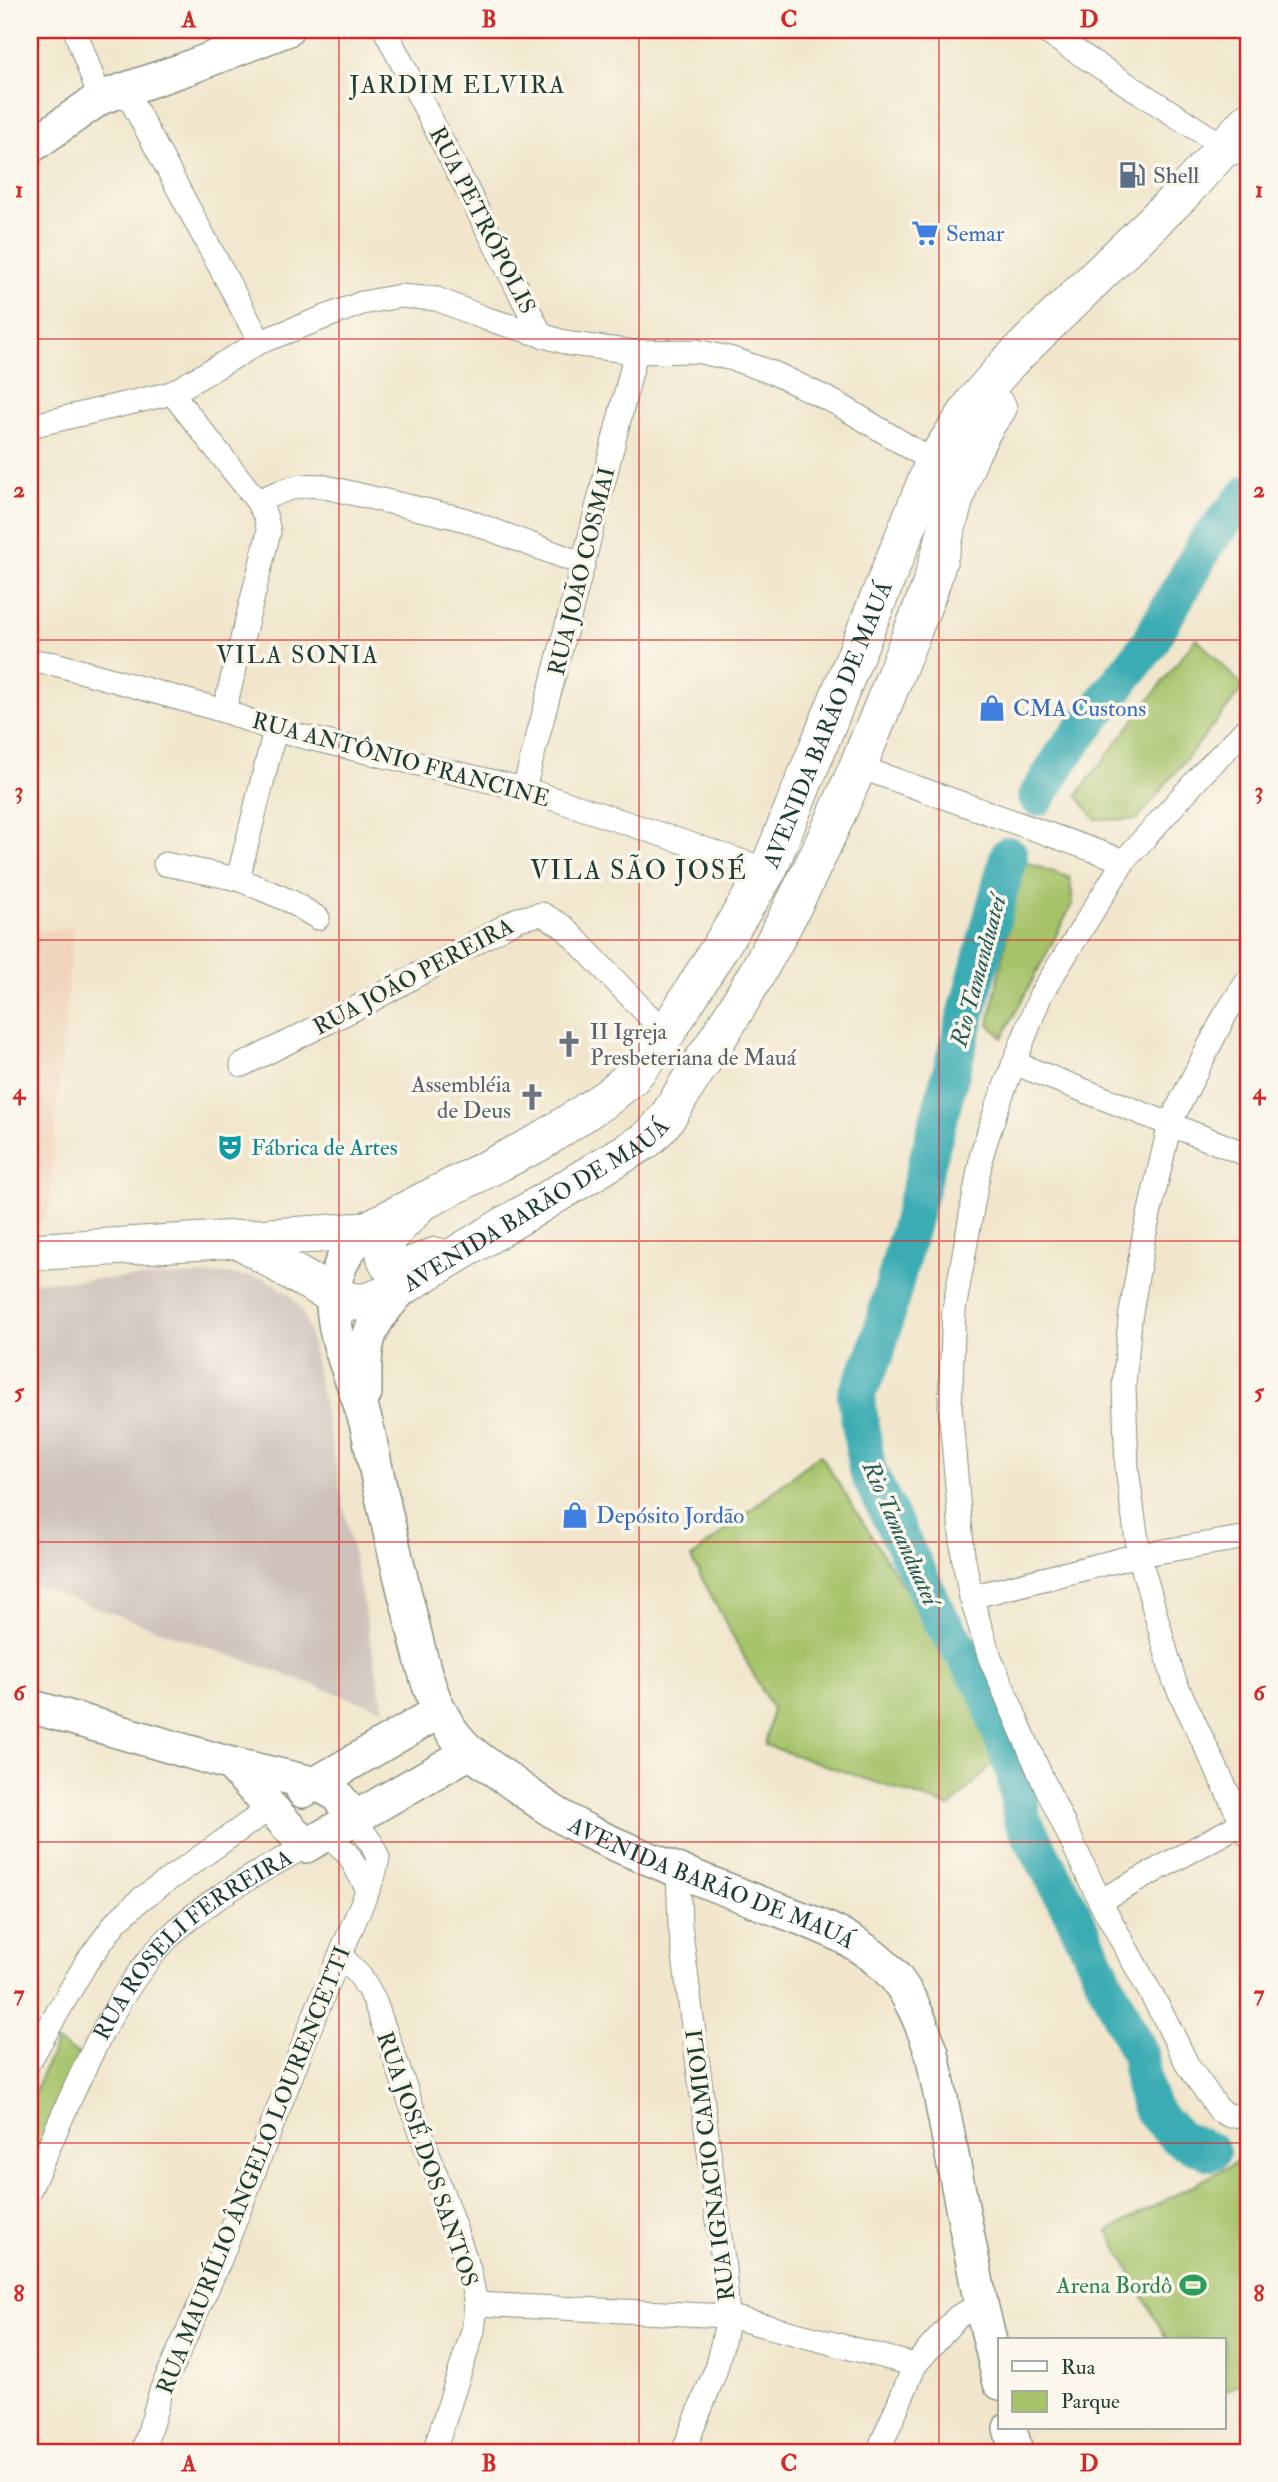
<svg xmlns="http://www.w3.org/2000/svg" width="1278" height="2482" viewBox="0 0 1278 2482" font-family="'IM FELL Double Pica',serif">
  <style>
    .built { fill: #f0d5bc }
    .industrial { fill: #cec1b9 }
    .green { fill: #a6c36a; stroke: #62804f; stroke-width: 2 }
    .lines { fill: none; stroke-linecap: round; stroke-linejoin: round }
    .river { stroke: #3aacb3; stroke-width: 38 }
    .street-casing { stroke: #889280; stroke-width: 25 }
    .secondary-casing { stroke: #889280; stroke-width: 36 }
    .primary-casing { stroke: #889280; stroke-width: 39 }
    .street { stroke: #fff; stroke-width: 23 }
    .secondary { stroke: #fff; stroke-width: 33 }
    .primary { stroke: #fff; stroke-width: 37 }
    .grid { fill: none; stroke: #d62828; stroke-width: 2; stroke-opacity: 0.55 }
    .labels { text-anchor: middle; stroke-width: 7; stroke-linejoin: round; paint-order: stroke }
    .service-label { font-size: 23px; fill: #4e5e75; stroke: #fbf7ec; text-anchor: start }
    .street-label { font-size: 23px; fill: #1f3d34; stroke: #fbf7ec }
    .shop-label { font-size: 23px; fill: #366cbe; stroke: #fbf7ec; text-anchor: start }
    .worship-label { font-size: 23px; fill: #5b616d; stroke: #fbf7ec; text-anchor: start }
    .culture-label { font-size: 23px; fill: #0d838f; stroke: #fbf7ec; text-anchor: start }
    .leisure-label { font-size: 23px; fill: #27864d; stroke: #fbf7ec; text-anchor: end }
    .neighbourhood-label { font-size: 24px; letter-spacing: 2px; fill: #1f3d34; stroke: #fbf7ec }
    .water-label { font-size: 24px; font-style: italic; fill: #275e5a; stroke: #fbf7ec }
    .quarter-label { font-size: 26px; letter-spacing: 2px; fill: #1f3d34; stroke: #fbf7ec }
    .neatline { fill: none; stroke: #d62828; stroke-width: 2.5 }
    .grid-label { font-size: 23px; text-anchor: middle; font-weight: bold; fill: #d62828 }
  </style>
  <rect width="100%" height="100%" fill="#fbf7ec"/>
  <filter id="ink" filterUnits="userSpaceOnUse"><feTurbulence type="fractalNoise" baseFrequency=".0143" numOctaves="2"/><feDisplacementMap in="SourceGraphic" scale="14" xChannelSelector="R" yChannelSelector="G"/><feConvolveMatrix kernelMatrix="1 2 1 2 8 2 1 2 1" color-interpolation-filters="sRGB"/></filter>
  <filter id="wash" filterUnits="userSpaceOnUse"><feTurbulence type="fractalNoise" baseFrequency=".00686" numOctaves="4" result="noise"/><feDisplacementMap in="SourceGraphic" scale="28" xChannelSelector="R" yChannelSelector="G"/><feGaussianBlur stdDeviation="1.57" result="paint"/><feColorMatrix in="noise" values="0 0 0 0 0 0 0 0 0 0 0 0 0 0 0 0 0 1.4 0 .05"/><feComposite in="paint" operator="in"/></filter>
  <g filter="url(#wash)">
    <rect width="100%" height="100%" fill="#f1e6cc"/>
    <path class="built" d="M73 928 48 1221 30 1220V931Z"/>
    <path class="industrial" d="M224 1274 264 1278 289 1294 302 1311 309 1331 384 1710 30 1584V1282Z"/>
    <path class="green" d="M1196 638 1244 687 1137 820 1095 819 1077 795Z
      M1022 861 1070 878 1073 903 1002 1038 989 1024Z
      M820 1454 1006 1750 950 1807 765 1745 772 1709 691 1558Z
      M57 2042 82 2056 30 2167V2100Z
      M1248 2156V2379L1224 2392V2340H1167L1108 2231Z"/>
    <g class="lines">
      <path class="river" d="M1037 797 1063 755 1149 644 1207 542 1248 493
        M1009 855 876 1353 856 1395 867 1470 941 1620 985 1688 1015 1774 1022 1819 1073 1914 1140 2056 1143 2086 1152 2110 1177 2137 1211 2152"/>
    </g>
  </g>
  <g filter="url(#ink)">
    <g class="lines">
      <defs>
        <g id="street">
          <path d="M75 30 100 98"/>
          <path d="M385 30 542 336"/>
          <path d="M1043 30 1234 153"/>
          <path d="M125 89 260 342"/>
          <path d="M172 393 257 501 265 515 269 532 224 711"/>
          <path d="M30 426 172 393 260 342 362 303 400 296 437 299 484 318 571 344 636 352 696 351 733 359 776 374 838 404 934 462"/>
          <path d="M257 501C279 492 298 483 321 486L463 519 583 564"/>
          <path d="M30 661 55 664 224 711 275 730 524 789 768 870"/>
          <path d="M1248 727 1202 774 1124 861 1041 994 997 1107 982 1153 954 1310 950 1407 963 1555 971 1597 990 1658 1040 1774 1100 1901 1166 2021 1188 2066 1220 2111 1230 2116 1248 2114"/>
          <path d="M859 767 1124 861"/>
          <path d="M524 789 583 564 636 352"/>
          <path d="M165 864 238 879 290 901 318 918"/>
          <path d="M238 879 275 730"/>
          <path d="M1248 980 1225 1015 1170 1123 1143 1241 1130 1319 1124 1386 1127 1469 1139 1555 1174 1680 1248 1835"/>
          <path d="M1014 1063 1248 1155"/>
          <path d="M242 1065 370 1001 518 919 542 914 564 927 666 1034"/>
          <path d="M971 1597 1139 1555 1248 1537"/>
          <path d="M328 1833 350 1857 368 1890"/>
          <path d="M678 1871 680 1925 724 2268 728 2316 723 2341 715 2372 683 2452"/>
          <path d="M1100 1901 1242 1823"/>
          <path d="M341 1956 360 1976 374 1999 469 2269 476 2304 473 2331 434 2452"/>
          <path d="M30 2060 86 1963 116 1922 141 1899 270 1808"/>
          <path id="s1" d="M30 2189C67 2109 106 2000 169 1937 208 1898 259 1873 306 1846"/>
          <path d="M476 2304 728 2316 915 2365"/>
          <path d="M143 2452 161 2391 219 2262 314 2017 374 1875 378 1858 372 1844 354 1818"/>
          <path d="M878 2452 915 2365 957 2317 981 2304"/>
        </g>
        <g id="secondary">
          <path d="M30 147 100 98 185 69 286 30"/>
          <path id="s2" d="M365 1231C359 1238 352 1245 347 1253 311 1310 355 1373 368 1431 381 1494 395 1556 411 1618 421 1658 429 1701 454 1734 467 1752 488 1765 506 1778 533 1798 560 1818 591 1833 647 1860 706 1881 763 1904 811 1922 861 1937 895 1977 912 1998 923 2028 932 2053L981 2304 1000 2383"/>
          <path d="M365 1393C364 1336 366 1329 404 1286"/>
          <path d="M30 1706 231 1764 317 1784 336 1794 354 1818"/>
          <path d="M231 1764 306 1846 470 1752"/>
          <path d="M303 1791 440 1711"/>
          <path d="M1010 2428 1016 2452"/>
        </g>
        <g id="primary">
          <path d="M414 1210C399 1227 375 1242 389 1265L402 1269 436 1256"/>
          <path id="s3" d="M240 1240C265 1255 332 1300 357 1302 372 1303 390 1292 404 1286L645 1141C668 1123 678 1098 694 1074 778 952 840 815 894 678 905 649 918 619 929 590 950 530 957 459 998 408"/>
          <path id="s4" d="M30 1252 365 1231 540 1142 608 1097 632 1077 666 1034 768 870 934 462 975 401 1008 363 1181 195 1248 121"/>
        </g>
      </defs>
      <use href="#street" class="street-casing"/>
      <use href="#secondary" class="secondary-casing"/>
      <use href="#primary" class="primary-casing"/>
      <use href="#street" class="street"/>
      <use href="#secondary" class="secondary"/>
      <use href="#primary" class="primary"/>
    </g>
  </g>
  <path class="grid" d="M339 30V2452M639 30V2452M939 30V2452M30 339H1248M30 640H1248M30 940H1248M30 1241H1248M30 1542H1248M30 1842H1248M30 2143H1248"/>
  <defs>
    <symbol id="fuel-bare" viewBox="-9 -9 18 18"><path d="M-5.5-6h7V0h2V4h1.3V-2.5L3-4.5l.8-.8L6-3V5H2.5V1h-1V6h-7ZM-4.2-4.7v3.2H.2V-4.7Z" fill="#5c6f8a" stroke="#fbf7ec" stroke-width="2.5" paint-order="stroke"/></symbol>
    <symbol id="supermarket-bare" viewBox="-9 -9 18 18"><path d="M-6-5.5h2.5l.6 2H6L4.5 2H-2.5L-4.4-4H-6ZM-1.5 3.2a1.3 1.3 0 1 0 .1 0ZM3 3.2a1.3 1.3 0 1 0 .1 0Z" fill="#3f7fe0" stroke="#fbf7ec" stroke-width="2.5" paint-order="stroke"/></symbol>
    <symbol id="shop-bare" viewBox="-9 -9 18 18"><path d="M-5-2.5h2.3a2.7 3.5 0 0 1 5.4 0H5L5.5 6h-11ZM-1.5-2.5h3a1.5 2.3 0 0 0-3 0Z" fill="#3f7fe0" stroke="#fbf7ec" stroke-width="2.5" paint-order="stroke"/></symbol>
    <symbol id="church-bare" viewBox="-9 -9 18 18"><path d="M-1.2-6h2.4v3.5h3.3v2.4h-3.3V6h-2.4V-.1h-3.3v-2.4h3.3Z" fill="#6b7280" stroke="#fbf7ec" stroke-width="2.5" paint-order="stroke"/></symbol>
    <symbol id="theatre-bare" viewBox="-9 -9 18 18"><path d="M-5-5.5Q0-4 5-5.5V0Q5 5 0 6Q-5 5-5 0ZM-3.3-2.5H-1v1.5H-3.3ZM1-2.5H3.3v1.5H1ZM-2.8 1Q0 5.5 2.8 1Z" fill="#0f9aa8" stroke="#fbf7ec" stroke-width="2.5" paint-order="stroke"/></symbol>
    <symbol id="stadium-bare" viewBox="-9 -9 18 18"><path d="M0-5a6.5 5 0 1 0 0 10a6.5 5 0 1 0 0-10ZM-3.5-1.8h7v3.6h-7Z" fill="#2e9e5b" stroke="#fbf7ec" stroke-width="2.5" paint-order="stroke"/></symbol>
  </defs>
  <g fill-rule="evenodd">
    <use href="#fuel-bare" x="1113" y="156" width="38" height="38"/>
    <use href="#supermarket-bare" x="906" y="214" width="38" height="38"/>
    <use href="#shop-bare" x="973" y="689" width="38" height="38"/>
    <use href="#church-bare" x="550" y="1025" width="38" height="38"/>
    <use href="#church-bare" x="513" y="1078" width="38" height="38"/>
    <use href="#theatre-bare" x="211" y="1128" width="38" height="38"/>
    <use href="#shop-bare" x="556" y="1496" width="38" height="38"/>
    <use href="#stadium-bare" x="1174" y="2266" width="38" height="38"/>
  </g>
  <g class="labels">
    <g class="service-label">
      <text x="1153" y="183">Shell</text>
    </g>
    <g class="street-label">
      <text transform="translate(483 220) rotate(63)" y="8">RUA PETRÓPOLIS</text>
      <text transform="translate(581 571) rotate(-76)" y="8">RUA JOÃO COSMAI</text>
      <text dy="8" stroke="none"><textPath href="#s4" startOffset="1050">AVENIDA BARÃO DE MAUÁ</textPath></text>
      <text transform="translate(401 759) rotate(15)" y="8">RUA ANTÔNIO FRANCINE</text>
      <text transform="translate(413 976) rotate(-28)" y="8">RUA JOÃO PEREIRA</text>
      <text dy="8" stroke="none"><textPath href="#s3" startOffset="338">AVENIDA BARÃO DE MAUÁ</textPath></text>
      <text dy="8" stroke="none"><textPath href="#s2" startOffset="831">AVENIDA BARÃO DE MAUÁ</textPath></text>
      <text dy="8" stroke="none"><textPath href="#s1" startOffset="301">RUA ROSELI FERREIRA</textPath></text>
      <text transform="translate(428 2159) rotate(71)" y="8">RUA JOSÉ DOS SANTOS</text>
      <text transform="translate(710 2165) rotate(-97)" y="8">RUA IGNACIO CAMIOLI</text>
      <text transform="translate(253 2170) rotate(-68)" y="8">RUA MAURÍLIO ÂNGELO LOURENCETTI</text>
    </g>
    <g class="shop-label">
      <text x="946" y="241">Semar</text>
      <text x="1013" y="716">CMA Custons</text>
      <text x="596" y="1523">Depósito Jordão</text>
    </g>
    <g class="worship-label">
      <text x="590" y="1039">II Igreja<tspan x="590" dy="26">Presbeteriana de Mauá</tspan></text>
      <text x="511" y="1092" text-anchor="end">Assembléia<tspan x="511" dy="26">de Deus</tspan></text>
    </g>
    <g class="culture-label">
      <text x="251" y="1155">Fábrica de Artes</text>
    </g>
    <g class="leisure-label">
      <text x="1172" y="2293">Arena Bordô</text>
    </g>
    <g class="neighbourhood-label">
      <text x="458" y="93">JARDIM ELVIRA</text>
      <text x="298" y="663">VILA SONIA</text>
    </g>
    <g class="water-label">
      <text transform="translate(978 971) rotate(-75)" y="8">Rio Tamanduateí</text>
      <text transform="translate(901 1533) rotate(66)" y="8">Rio Tamanduateí</text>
    </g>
    <g class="quarter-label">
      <text x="639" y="879">VILA SÃO JOSÉ</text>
    </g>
  </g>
  <rect width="1278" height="2482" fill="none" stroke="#fbf7ec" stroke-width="77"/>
  <rect x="998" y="2338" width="228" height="91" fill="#fbf7ec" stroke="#a3ada2" stroke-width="2"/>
  <rect x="1012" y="2361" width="35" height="10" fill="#ffffff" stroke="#a3ada2" stroke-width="2"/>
  <text x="1061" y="2374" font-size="21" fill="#1f3d34">Rua</text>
  <rect x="1012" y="2391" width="35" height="21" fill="#a6c36a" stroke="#a3ada2" stroke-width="2"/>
  <text x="1061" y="2408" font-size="21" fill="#1f3d34">Parque</text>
  <rect x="38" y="38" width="1202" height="2406" class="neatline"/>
  <g class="grid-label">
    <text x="189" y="27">A</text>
    <text x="489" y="27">B</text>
    <text x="789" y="27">C</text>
    <text x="1089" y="27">D</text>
    <text x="19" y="197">1</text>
    <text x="1259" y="197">1</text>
    <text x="19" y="497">2</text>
    <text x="1259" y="497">2</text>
    <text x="19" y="798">3</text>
    <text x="1259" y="798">3</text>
    <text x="19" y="1099">4</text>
    <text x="1259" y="1099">4</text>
    <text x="19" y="1399">5</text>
    <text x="1259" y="1399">5</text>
    <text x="19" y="1700">6</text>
    <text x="1259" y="1700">6</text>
    <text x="19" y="2001">7</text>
    <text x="1259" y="2001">7</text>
    <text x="19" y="2301">8</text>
    <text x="1259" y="2301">8</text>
    <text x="189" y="2471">A</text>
    <text x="489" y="2471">B</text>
    <text x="789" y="2471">C</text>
    <text x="1089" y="2471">D</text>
  </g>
</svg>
